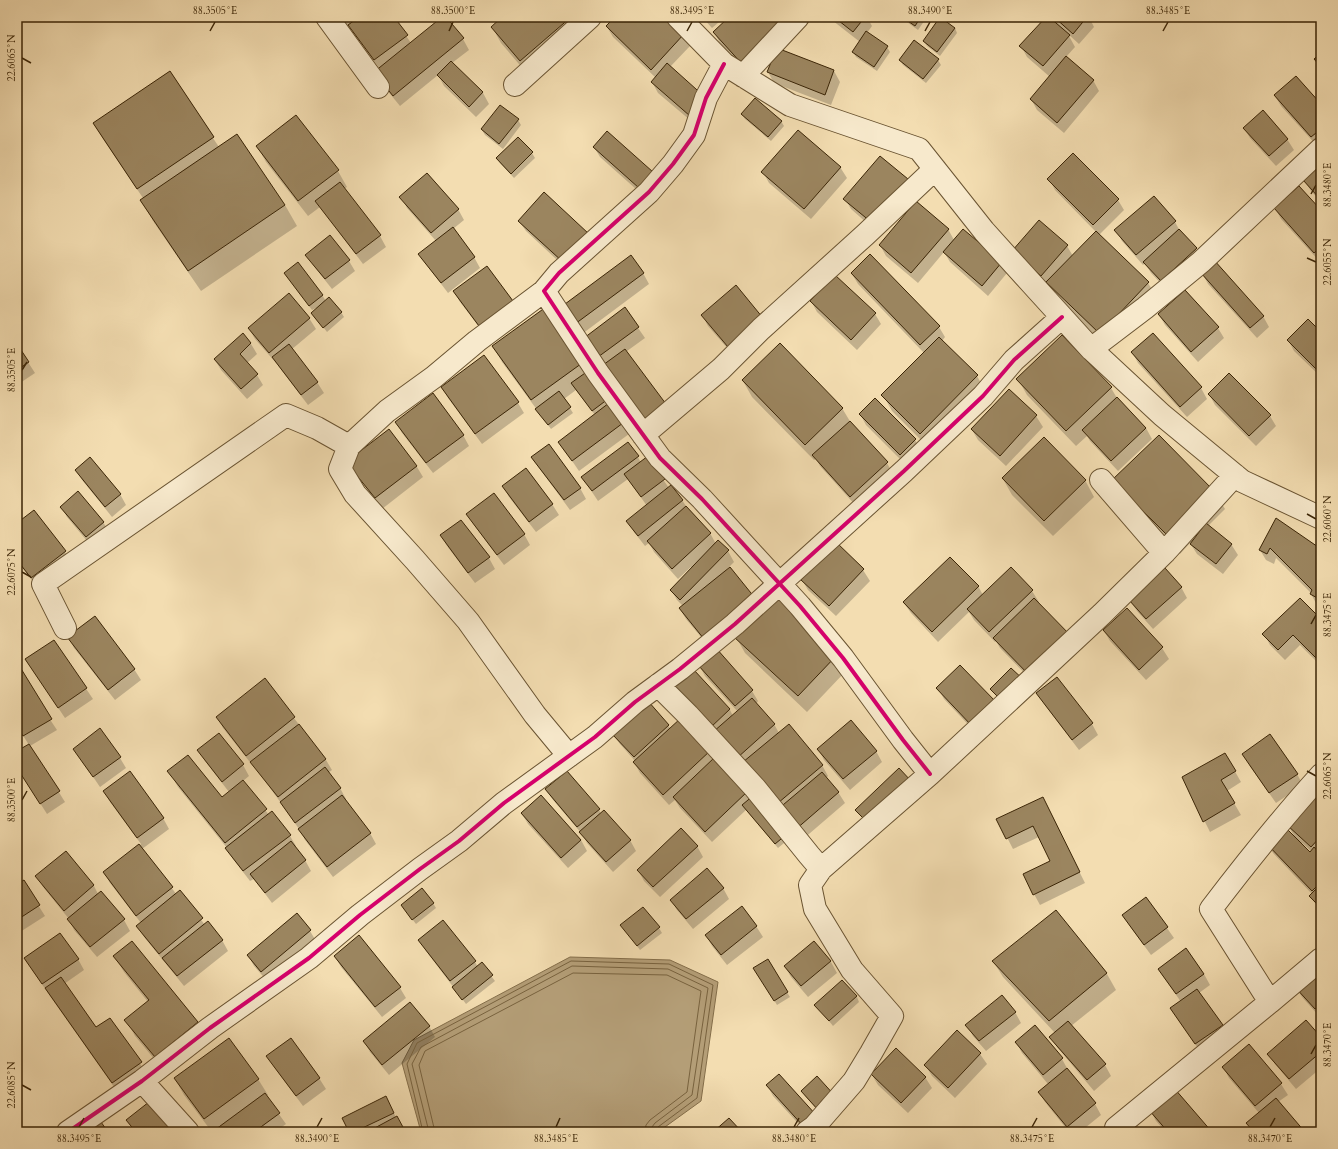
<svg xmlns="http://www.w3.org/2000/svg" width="1338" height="1149" viewBox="0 0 1338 1149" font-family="Cardo,serif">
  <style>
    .water { fill: #b49e77; stroke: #846e4a }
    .shadow { fill: #0003; fill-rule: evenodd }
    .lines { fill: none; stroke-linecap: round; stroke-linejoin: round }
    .shore { stroke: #78623e; stroke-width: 1 }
    .building { fill: #9b855f; stroke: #3b2506 }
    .minor-casing { stroke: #695331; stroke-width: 24 }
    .minor { stroke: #f7e9cc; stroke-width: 22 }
    .cycleway-casing { stroke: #f7e9cc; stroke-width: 6 }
    .cycleway { stroke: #d6006c; stroke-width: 4 }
    .ticks { fill: none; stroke: #3b2506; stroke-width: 1.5 }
    .neatline { fill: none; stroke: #3b2506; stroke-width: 1.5 }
    .ticks-label { font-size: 10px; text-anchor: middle; fill: #3b2506 }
  </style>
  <rect width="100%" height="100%" fill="#f3ddb1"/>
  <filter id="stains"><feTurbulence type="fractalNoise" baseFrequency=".005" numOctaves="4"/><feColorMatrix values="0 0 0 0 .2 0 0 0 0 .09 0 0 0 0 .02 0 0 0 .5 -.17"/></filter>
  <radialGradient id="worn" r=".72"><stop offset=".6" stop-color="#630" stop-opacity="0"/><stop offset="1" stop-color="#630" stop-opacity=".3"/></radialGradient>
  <path class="water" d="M570 957 670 960 718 982 701 1101 658 1132H421L402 1063 414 1040Z"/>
  <path class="shadow" d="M340 17H393L411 43 445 17 463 39 469 50 452 63 483 93 489 104 476 117 444 86 438 75 400 106 381 83 380 69 355 36 349 25 347 26Z
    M504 17H599L530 77 501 43 492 27Z
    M616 17H664L683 35 690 46 670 67 697 126 658 93 652 82 656 78 613 37 607 27Z
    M702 17H725L712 28Z
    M730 17 778 49 834 71 840 82 831 105 774 83 768 72 776 50 750 75 720 43 714 32Z
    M828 17H867L872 26 867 33 887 47 890 52 877 71 856 57 853 52 860 42Z
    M900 17H927L918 30Z
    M1047 17 1055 23 1051 17H1089L1094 27 1079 44 1068 34 1075 47 1066 57 1093 80 1099 91 1064 133 1037 110 1031 99 1050 77 1027 57 1021 46Z
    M955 28 957 33 940 56 927 46 924 41Z
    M900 60H938L941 65 926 83 903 65Z
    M169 73 219 147 285 205 297 226 201 291 153 221 141 200 143 198 103 139 94 123Z
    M1275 96 1321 105V144L1318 147 1281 106Z
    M500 106 518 120 521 125 503 149 485 135 482 130Z
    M742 114 781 121 784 126 771 141 745 119Z
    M1244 128 1287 139 1294 150 1276 166 1250 138Z
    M607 132 646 198 600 157 594 147Z
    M518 138 532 153 535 158 514 178 500 163 497 158Z
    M257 146 338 171 347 187 344 189 380 236 386 247 363 264 320 207 308 216 266 162Z
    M840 167 847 178 811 219 769 183 763 172Z
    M1321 176V202L1311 191 1304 180Z
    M1049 179 1118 200 1124 210 1099 235 1148 283 1158 299 1109 349 1056 298 1049 285 1048 286 1019 261 1039 221 1067 246 1073 256 1096 232 1055 190Z
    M907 180 913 191 877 232 851 209 845 199Z
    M401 197 458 209 464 220 453 229 474 257 480 268 448 293 426 264 420 254 436 241 407 208Z
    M1275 208 1321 212V263L1281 219Z
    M519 221 588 234 570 272 526 231Z
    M1175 222 1180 231 1196 249 1202 260 1168 291 1151 273 1145 263 1143 265 1122 241 1116 230Z
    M948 229 954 240 1001 262 1007 273 988 296 950 262 944 252 918 283 886 256 880 245Z
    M330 237 349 261 355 271 332 289 313 265 307 255Z
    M486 268V336L460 302 454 291Z
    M643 273 649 284 582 334 569 318Z
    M1202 273 1263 316 1269 327 1257 338 1208 284Z
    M285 274 322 295 326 301 341 312 344 317 327 332 312 313 317 309 316 308 312 310Z
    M852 274 939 327 945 337 942 341 977 376 986 392 930 449 892 411 883 395 924 353 858 284Z
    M736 287 735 357 708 326 702 315Z
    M289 295 309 318 316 329 291 350 317 382 324 393 308 405 276 363 255 339 249 329Z
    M811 301 875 314 881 324 857 350 817 312Z
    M546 308 629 434 579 471 559 442 595 415 576 390 564 399 573 413 551 429 502 362 493 346Z
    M625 309 645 338 605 367 591 349Z
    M1159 315 1218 328 1224 338 1198 362 1165 325Z
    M1321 333V377L1294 351 1288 340Z
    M243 335 251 344 257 354 247 363 257 375 263 385 247 399 221 370 215 360Z
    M1062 336 1111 388 1117 398 1146 428 1152 439 1118 471 1090 441 1087 436 1076 446 1027 395 1018 379Z
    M17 345 35 373 17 385Z
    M1132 352 1201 388 1207 399 1187 417 1138 363Z
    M743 381 842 408 851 423 887 463 893 474 857 507 820 466 816 459 814 460 752 397Z
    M442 387 518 403 524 413 482 444 448 398Z
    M1009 390 1036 416 1043 427 1006 466 978 440 972 430Z
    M1209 394 1270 416 1276 426 1256 446 1215 405Z
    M860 414 915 440 921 450 906 465 866 425Z
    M396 422 463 435 469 446 433 473 402 433Z
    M389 430 417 467 423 477 382 509 354 472Z
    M638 457 641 463 648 458 669 488 682 500 686 506 710 533 716 544 728 551 734 562 725 571 726 572 755 599 774 597 845 672 807 712 745 653 736 637 711 649 686 619 680 609 683 606 677 600 671 590 692 569 691 567 678 579 654 552 649 543 645 546 634 532 628 522 647 506 628 479 598 501 582 477Z
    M533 458 580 488 586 499 570 510 539 468Z
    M76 470 120 494 126 505 112 517 82 480Z
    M1003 479 1085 480 1094 497 1053 536 1012 495Z
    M503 486 552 504 559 515 536 532 509 497Z
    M78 493 103 522 110 533 92 547 67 517 61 507Z
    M1215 493 1225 509 1208 526 1231 544 1238 555 1223 574 1197 554 1190 543 1180 554 1123 496Z
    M467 514 524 534 530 545 504 565 474 525Z
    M1277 519 1321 551V607L1317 605 1311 594V593L1276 558 1274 564 1266 560 1260 550Z
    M461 521 489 558 495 569 475 583 447 546 441 536Z
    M17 524 65 552 71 562 38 588 17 561Z
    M836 544 863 570 870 581 836 616 808 590 802 580Z
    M1011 569 1032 591 1039 602 1037 603 1039 688 1000 648 996 641 995 642 974 620 969 612 938 642 911 613 904 603 978 586 983 595Z
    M1181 587 1187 598 1153 629 1137 611 1130 601Z
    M1300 599 1321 621V666L1300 645 1285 660 1270 645 1264 634Z
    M1127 610 1162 648 1169 659 1146 680 1110 641 1104 631Z
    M94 617 134 669 141 680 115 700 74 648 68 637Z
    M54 641 93 699 65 718 26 660Z
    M699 665 752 691 758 701 756 704 774 724 779 733 822 765 828 776 826 778 838 792 845 803 802 840 717 738 694 671 730 710 733 716 738 712 705 676Z
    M960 666 979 736 944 699 938 688Z
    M17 670 57 730 30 746 65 802 47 814 17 767V742L21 750 29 745 17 726Z
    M1057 678 1092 724 1098 735 1079 750 1044 704 1038 693Z
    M265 680 326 760 332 770 328 773 340 788 346 799 344 800 370 833 376 844 333 877 305 840 299 829 281 803 253 765V766L223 728 217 717Z
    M648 702 671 729 681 719 789 839 778 848 746 810 712 842 680 808 675 800 669 805 640 773 634 762 635 761 620 744 613 734Z
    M100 730 120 758 126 768 100 787 74 749Z
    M219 735 243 765 249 776 243 781 269 815 290 836 296 846 294 847 305 860 311 871 272 903 254 879 250 881 233 859 227 848 178 787 169 771 222 798 229 792 205 761 199 751Z
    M818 749 876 751 882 762 850 790 824 760Z
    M1225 754 1241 782 1227 791 1241 815 1210 832 1183 778Z
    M1249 765 1297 774 1303 785 1276 803Z
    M546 790 599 809 601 814 630 840 636 851 613 872 587 843 582 834 553 800Z
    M1321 790V854L1320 855 1321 856V911L1317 906 1310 896 1312 894 1273 853 1267 842 1295 837 1288 826ZM1302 843 1311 851 1310 853 1300 844Z
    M104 791 163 818 169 829 142 849 177 895 180 892 205 925 222 940 228 951 184 986 144 937 137 926 141 923 110 883 104 872 141 844 110 802Z
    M541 796 581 840 587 851 568 868 528 824 522 814Z
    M1048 809 1085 883 1040 905 1034 894 1051 861 1039 837 1013 849 998 820Z
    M697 846 703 857 660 897 644 881 638 870Z
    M66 852 94 886 98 894 101 892 124 920 130 931 97 957 74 930 69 919 43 887 37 876Z
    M17 879 19 884 23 881 45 916 17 934Z
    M723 888 729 899 693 929 677 910 671 900Z
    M1146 898 1174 938 1151 955 1129 925 1123 915Z
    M433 903 436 908 416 924 405 910Z
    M1056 912 1107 974 1116 990 1071 1026 1105 1065 1111 1076 1094 1091 1057 1047 1051 1037 1055 1033 1003 977 993 961Z
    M297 915 310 931 316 941 268 982 254 966 248 955Z
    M621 925 659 928 662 933 640 950Z
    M756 926 763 937 727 965 712 946 706 935Z
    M419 940 475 962 478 967 482 964 495 981 466 1004 426 951Z
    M814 943 831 962 837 973 808 997 791 977 785 967Z
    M114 956 197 1022 206 1038 165 1072 135 1036 126 1020 148 1002 124 972Z
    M335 956 400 988 406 998 382 1017 341 967Z
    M25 959H78L84 970 64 984 96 1029 109 1019 147 1074 119 1094 52 999Z
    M767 961 790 997 777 1005 755 969Z
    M1159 970 1204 974 1210 985 1199 993 1228 1037 1202 1054 1178 1019 1181 1002Z
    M1321 974V1022L1318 1015 1302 997 1295 987Z
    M842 982 857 997 859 1002 833 1026 816 1005Z
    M1015 1012 1021 1023 986 1051 973 1036 967 1025Z
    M429 1026 435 1037 389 1075 370 1052 364 1041Z
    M1035 1026 1062 1059 1068 1070 1095 1104 1101 1115 1080 1132H1069L1045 1102 1039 1092 1048 1084 1022 1053 1016 1042Z
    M957 1032 980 1054 987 1064 955 1098 932 1076 925 1065Z
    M1321 1038V1068L1296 1089 1275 1064 1269 1054Z
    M229 1039 258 1079 268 1095 266 1096 286 1124 275 1132H212L184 1095 175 1079Z
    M290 1039 319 1078 326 1089 303 1106 274 1067 268 1056Z
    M1249 1046 1281 1084 1288 1095 1278 1102 1303 1132H1253L1248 1123 1259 1113 1229 1078 1223 1067Z
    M872 1075 925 1077 932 1088 908 1113 878 1085Z
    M817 1078 822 1115 805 1096 802 1091Z
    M767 1085 816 1117 806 1132 773 1096Z
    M392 1108 396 1118 395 1132H350Z
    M1150 1110 1210 1132H1166L1156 1121Z
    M128 1120 179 1132H134Z"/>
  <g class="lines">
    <path class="shore" d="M423 1132 407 1064 417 1043 571 961 669 964 713 985 697 1098 658 1127 656 1132
      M429 1132 412 1064 421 1047 572 966 668 969 708 988 692 1095 655 1123 652 1127 651 1132
      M435 1132 419 1065 425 1051 573 973 667 975 701 991 687 1092 650 1120 646 1125 645 1132"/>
  </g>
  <path class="building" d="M359 17H394L408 35 374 60 348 25Z
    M442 17H446L464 38 393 96 374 72Z
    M502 17H571L520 61 491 27Z
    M615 17H666L684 34 651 70 606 26Z
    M729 17H795L743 65 713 32Z
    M834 17H865L853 32Z
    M902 17H921L915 26Z
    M940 17 955 28 937 52 923 41Z
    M1046 17H1049L1070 35 1043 66 1019 46Z
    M1054 17H1087L1073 34Z
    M866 31 888 46 874 67 852 52Z
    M914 40 939 59 923 79 899 60Z
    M777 48 834 70 825 95 767 72Z
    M1321 53V67L1314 59Z
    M1066 56 1094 80 1057 123 1030 99Z
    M451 61 483 92 469 107 437 75Z
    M667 63 706 98 690 116 651 82Z
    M170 71 214 137 137 189 93 123Z
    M1296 76 1321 104V129L1311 137 1274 95Z
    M755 98 782 121 768 137 741 114Z
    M500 105 519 119 499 144 481 129Z
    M1263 110 1288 139 1269 156 1243 128Z
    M296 115 339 170 298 201 256 146Z
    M798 130 841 167 804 209 761 172Z
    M607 131 653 172 639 188 593 147Z
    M237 134 285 205 188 271 140 200Z
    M518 137 533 152 511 174 496 158Z
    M1073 153 1119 199 1093 225 1047 179Z
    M880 156 908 179 871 222 843 199Z
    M1316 168 1321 174V200L1303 180Z
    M427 173 459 209 431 233 399 197Z
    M340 182 381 235 356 254 315 201Z
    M1299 186 1321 210V247L1314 253 1274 208Z
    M544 192 589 234 563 262 518 221Z
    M1154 196 1176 221 1136 255 1114 230Z
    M916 201 949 229 911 273 879 245Z
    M1039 220 1068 245 1041 276 1012 251Z
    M453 227 475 257 441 283 418 254Z
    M963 229 1002 262 982 286 943 252Z
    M1179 229 1197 248 1161 281 1143 262Z
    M1096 231 1149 282 1100 334 1046 282Z
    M330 235 350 260 325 279 305 255Z
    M870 254 940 326 920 345 851 273Z
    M631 255 644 273 575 324 561 307Z
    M1214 260 1264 316 1250 328 1201 273Z
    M298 262 323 295 309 306 284 273Z
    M487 266 513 301 479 326 453 291Z
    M835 275 876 313 851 340 810 301Z
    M736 285 763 318 728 347 701 315Z
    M1185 290 1219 327 1191 352 1158 314Z
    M289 293 310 318 269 353 248 328Z
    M329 297 342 312 323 328 311 313Z
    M546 307 585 361 531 400 492 346Z
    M625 307 639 327 598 357 584 338Z
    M1308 319 1321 332V365L1317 370 1287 340Z
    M243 333 251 343 240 354 258 374 241 389 214 359Z
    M1153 333 1202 387 1180 407 1131 352Z
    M1062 335 1112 387 1066 431 1016 379Z
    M939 337 978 375 920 434 881 395Z
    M780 343 843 408 805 445 742 380Z
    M17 344 29 362 17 370Z
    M289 344 318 382 301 395 272 357Z
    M625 349 666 404 644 420 603 365Z
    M484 355 519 402 475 434 441 387Z
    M588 371 608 399 592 411 571 383Z
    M1229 373 1271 415 1249 436 1208 394Z
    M1009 389 1037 415 1000 456 971 429Z
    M559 391 571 407 548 425 535 409Z
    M433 393 464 435 426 463 395 422Z
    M1117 397 1146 428 1111 461 1082 430Z
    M875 398 916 439 900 455 859 414Z
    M609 403 623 423 572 461 558 442Z
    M850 421 888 462 850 497 812 455Z
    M389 429 417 466 375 498 346 462Z
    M1159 435 1216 493 1170 538 1112 480Z
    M1044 437 1086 480 1044 521 1002 478Z
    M628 442 639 456 592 491 581 477Z
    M549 444 581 488 564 500 531 457Z
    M648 456 665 479 641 497 624 474Z
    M90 457 121 494 105 507 75 470Z
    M526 468 553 504 529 522 502 486Z
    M671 485 683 500 638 536 626 521Z
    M78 491 104 522 86 537 60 507Z
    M494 493 525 534 497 555 466 514Z
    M686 506 711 533 672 569 647 541Z
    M34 510 66 551 31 578 17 560V523Z
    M1276 518 1321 549V600L1310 594 1312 590 1270 548 1267 554 1259 550Z
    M461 520 490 557 468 573 440 535Z
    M1206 523 1232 544 1216 564 1190 544Z
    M718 540 729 550 680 600 670 590Z
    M836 542 864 569 829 606 801 580Z
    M950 557 979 586 932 632 903 602Z
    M730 567 755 598 704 639 679 608Z
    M1011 567 1033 590 989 632 967 609Z
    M1165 568 1182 587 1146 619 1129 600Z
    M774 595 837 655 798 696 734 637Z
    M1034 598 1073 638 1032 678 993 638Z
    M1300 598 1321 619 1320 662 1293 635 1278 650 1262 634Z
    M1127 608 1163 647 1139 670 1103 630Z
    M95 616 135 669 108 690 67 637Z
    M54 640 87 688 58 708 25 659Z
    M716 648 753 690 735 706 698 665Z
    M960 665 997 703 972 726 936 688Z
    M20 667 52 719 23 736 17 727V668Z
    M1011 668 1025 681 1003 702 990 689Z
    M694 670 730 709 710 728 673 688Z
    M1057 677 1093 723 1072 740 1036 693Z
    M265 678 295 717 246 756 216 717Z
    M752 698 775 724 737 758 713 732Z
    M648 701 669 725 634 757 612 734Z
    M681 718 711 750 663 795 633 762Z
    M851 720 877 751 843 779 817 749Z
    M299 724 326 759 278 797 250 762Z
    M789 724 823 765 778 803 743 762Z
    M100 728 121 757 93 777 73 749Z
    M219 733 244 764 222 782 197 750Z
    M1270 734 1298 774 1269 793 1242 754Z
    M29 744 60 791 40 804 17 768V751Z
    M1225 753 1236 771 1221 780 1235 803 1203 822 1182 777Z
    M188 755 222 797 243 780 267 809 225 843 167 771Z
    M715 757 748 791 705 832 673 797Z
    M325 767 341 788 295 823 280 802Z
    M899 768 912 782 868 823 855 810Z
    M130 771 164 818 137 838 103 791Z
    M567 771 600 809 577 827 545 789Z
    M822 772 839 792 795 830 777 810Z
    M1321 788V836L1311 847 1287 825Z
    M342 795 371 833 327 867 298 829Z
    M541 795 581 840 561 858 521 813Z
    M754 795 787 834 775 844 742 805Z
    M1043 797 1080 872 1033 895 1023 874 1050 861 1033 826 1006 839 996 819Z
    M604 810 631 840 606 862 579 832Z
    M272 811 291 835 243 871 225 848Z
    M1283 825 1310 852 1314 847 1321 855V882L1312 891 1265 842Z
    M681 828 698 846 653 887 637 870Z
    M291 841 306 860 265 893 250 874Z
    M139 844 173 887 136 916 103 872Z
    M66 851 94 885 64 911 35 876Z
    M707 868 724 888 686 919 670 900Z
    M24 880 40 905 17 920V884Z
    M1321 884V908L1309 896Z
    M422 888 434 903 412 920 401 905Z
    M180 890 203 918 159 954 136 926Z
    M101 891 125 919 90 947 67 919Z
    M1146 897 1168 927 1144 945 1122 915Z
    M742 906 757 926 721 955 705 935Z
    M643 907 660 927 637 946 620 925Z
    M1056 910 1107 973 1049 1021 992 961Z
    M297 913 311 930 261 972 247 955Z
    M443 920 476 961 450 981 418 940Z
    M208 921 223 940 177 976 162 958Z
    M60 933 79 959 42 984 24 958Z
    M359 935 401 987 375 1007 334 956Z
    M132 941 198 1022 155 1057 124 1020 149 1000 113 956Z
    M814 941 831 961 801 986 784 966Z
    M1186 948 1204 974 1176 994 1158 969Z
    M768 959 788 992 774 1001 753 968Z
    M482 962 493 975 462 1000 452 987Z
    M1321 973V1004L1315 1009 1294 986Z
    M61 977 96 1027 110 1018 142 1062 112 1083 45 988Z
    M842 980 857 996 829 1021 814 1005Z
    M1197 989 1223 1025 1195 1044 1170 1008Z
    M1002 995 1016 1012 979 1041 965 1025Z
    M410 1002 430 1026 382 1065 363 1041Z
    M1321 1010V1020L1316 1015Z
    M1306 1020 1321 1037V1052L1289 1079 1267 1054Z
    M1068 1021 1106 1064 1087 1080 1049 1037Z
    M1035 1025 1063 1058 1043 1075 1015 1042Z
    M957 1030 981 1053 948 1088 924 1065Z
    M229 1038 259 1079 204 1119 174 1078Z
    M291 1038 320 1078 296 1096 266 1056Z
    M1249 1044 1282 1083 1255 1106 1222 1067Z
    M896 1048 926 1077 901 1103 871 1074Z
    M1067 1068 1096 1103 1067 1127 1038 1092Z
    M779 1074 817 1116 804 1127 766 1085Z
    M817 1076 836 1097 819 1111 801 1091Z
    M1174 1088 1212 1132H1168L1149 1110Z
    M265 1093 280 1113 254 1132H212Z
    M386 1096 394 1113 354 1132H349L342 1118Z
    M154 1098 177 1127 170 1132H136L126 1120Z
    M1276 1098 1305 1132H1254L1246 1123Z
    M397 1116 404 1129 398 1132H372L371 1130Z
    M729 1118 742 1132H713Z
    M101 1122 108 1132H86Z"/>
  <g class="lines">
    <defs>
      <path id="minor" d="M327 17 378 87
        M678 17 724 64 790 105 919 149 984 231 1032 284 1091 349 1162 415 1242 481 1321 518
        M724 64 706 98 694 135 673 164 649 192 559 273 544 291 598 373 660 458 702 499 800 606 843 658 903 740 930 774
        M743 76 798 17
        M515 85 590 17
        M544 291 477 341 434 377 387 411 349 446 340 469 355 494 415 560 468 621 535 715 569 756
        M1091 349 1145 308 1201 262 1321 149
        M643 435 721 369 761 329 865 235 935 169
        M1101 480 1164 553
        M65 628 43 584 286 415 317 428 349 446
        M658 685 688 715 755 788 809 855 821 869
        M1321 775C1282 818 1246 863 1211 909L1270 1002 1321 959
        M142 1081 188 1132
        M68 1132 142 1081 210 1028 309 958 360 915 420 869 459 841 504 803 595 737 635 702 680 669 735 624 904 471 983 396 1014 360 1062 317
        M807 1132 814 1127 854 1081 871 1053 892 1016 852 970 815 909 810 885 821 869 930 774 1102 614 1164 553 1235 475
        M1116 1132V1128L1270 1002"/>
    </defs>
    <use href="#minor" class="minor-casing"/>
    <use href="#minor" class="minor"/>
    <defs>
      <path id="cycleway" d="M724 64 706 98 694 135 673 164 649 192 559 273 544 291 598 373 660 458 702 499 800 606 843 658 903 740 930 774
        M68 1132 142 1081 210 1028 309 958 360 915 420 869 459 841 504 803 595 737 635 702 680 669 735 624 904 471 983 396 1014 360 1062 317"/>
    </defs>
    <use href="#cycleway" class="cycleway-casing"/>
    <use href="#cycleway" class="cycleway"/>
  </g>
  <path class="ticks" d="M210 31 215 22M449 31 453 22M687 31 692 22M925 31 930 22M1163 31 1168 22M22 58 31 63M1311 194 1316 185M1307 258 1316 262M22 370 27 362M1307 514 1316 519M22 572 31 577M1311 624 1316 615M1307 771 1316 776M22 800 27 791M1311 1054 1316 1045M22 1085 31 1090M79 1127 84 1118M317 1127 322 1118M556 1127 560 1118M794 1127 799 1118M1032 1127 1037 1118M1270 1127 1275 1118"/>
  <rect width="1338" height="1149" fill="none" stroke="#f3ddb1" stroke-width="44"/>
  <rect x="22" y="22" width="1294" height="1105" class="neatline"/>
  <g class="ticks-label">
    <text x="215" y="14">88.3505°E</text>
    <text x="453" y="14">88.3500°E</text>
    <text x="692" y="14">88.3495°E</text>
    <text x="930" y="14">88.3490°E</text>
    <text x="1168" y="14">88.3485°E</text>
    <text transform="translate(11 58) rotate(-90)" y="4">22.6065°N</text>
    <text transform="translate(1327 185) rotate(-90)" y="4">88.3480°E</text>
    <text transform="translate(1327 262) rotate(-90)" y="4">22.6055°N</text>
    <text transform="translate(11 370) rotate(-90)" y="4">88.3505°E</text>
    <text transform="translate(1327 519) rotate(-90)" y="4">22.6060°N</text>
    <text transform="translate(11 572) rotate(-90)" y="4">22.6075°N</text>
    <text transform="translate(1327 615) rotate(-90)" y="4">88.3475°E</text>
    <text transform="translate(1327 776) rotate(-90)" y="4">22.6065°N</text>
    <text transform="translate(11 800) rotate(-90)" y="4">88.3500°E</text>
    <text transform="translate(1327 1045) rotate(-90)" y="4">88.3470°E</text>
    <text transform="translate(11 1085) rotate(-90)" y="4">22.6085°N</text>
    <text x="79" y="1142">88.3495°E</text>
    <text x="317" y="1142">88.3490°E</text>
    <text x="556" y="1142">88.3485°E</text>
    <text x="794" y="1142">88.3480°E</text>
    <text x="1032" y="1142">88.3475°E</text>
    <text x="1270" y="1142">88.3470°E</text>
  </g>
  <rect width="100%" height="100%" filter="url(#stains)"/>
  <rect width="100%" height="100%" fill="url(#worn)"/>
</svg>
